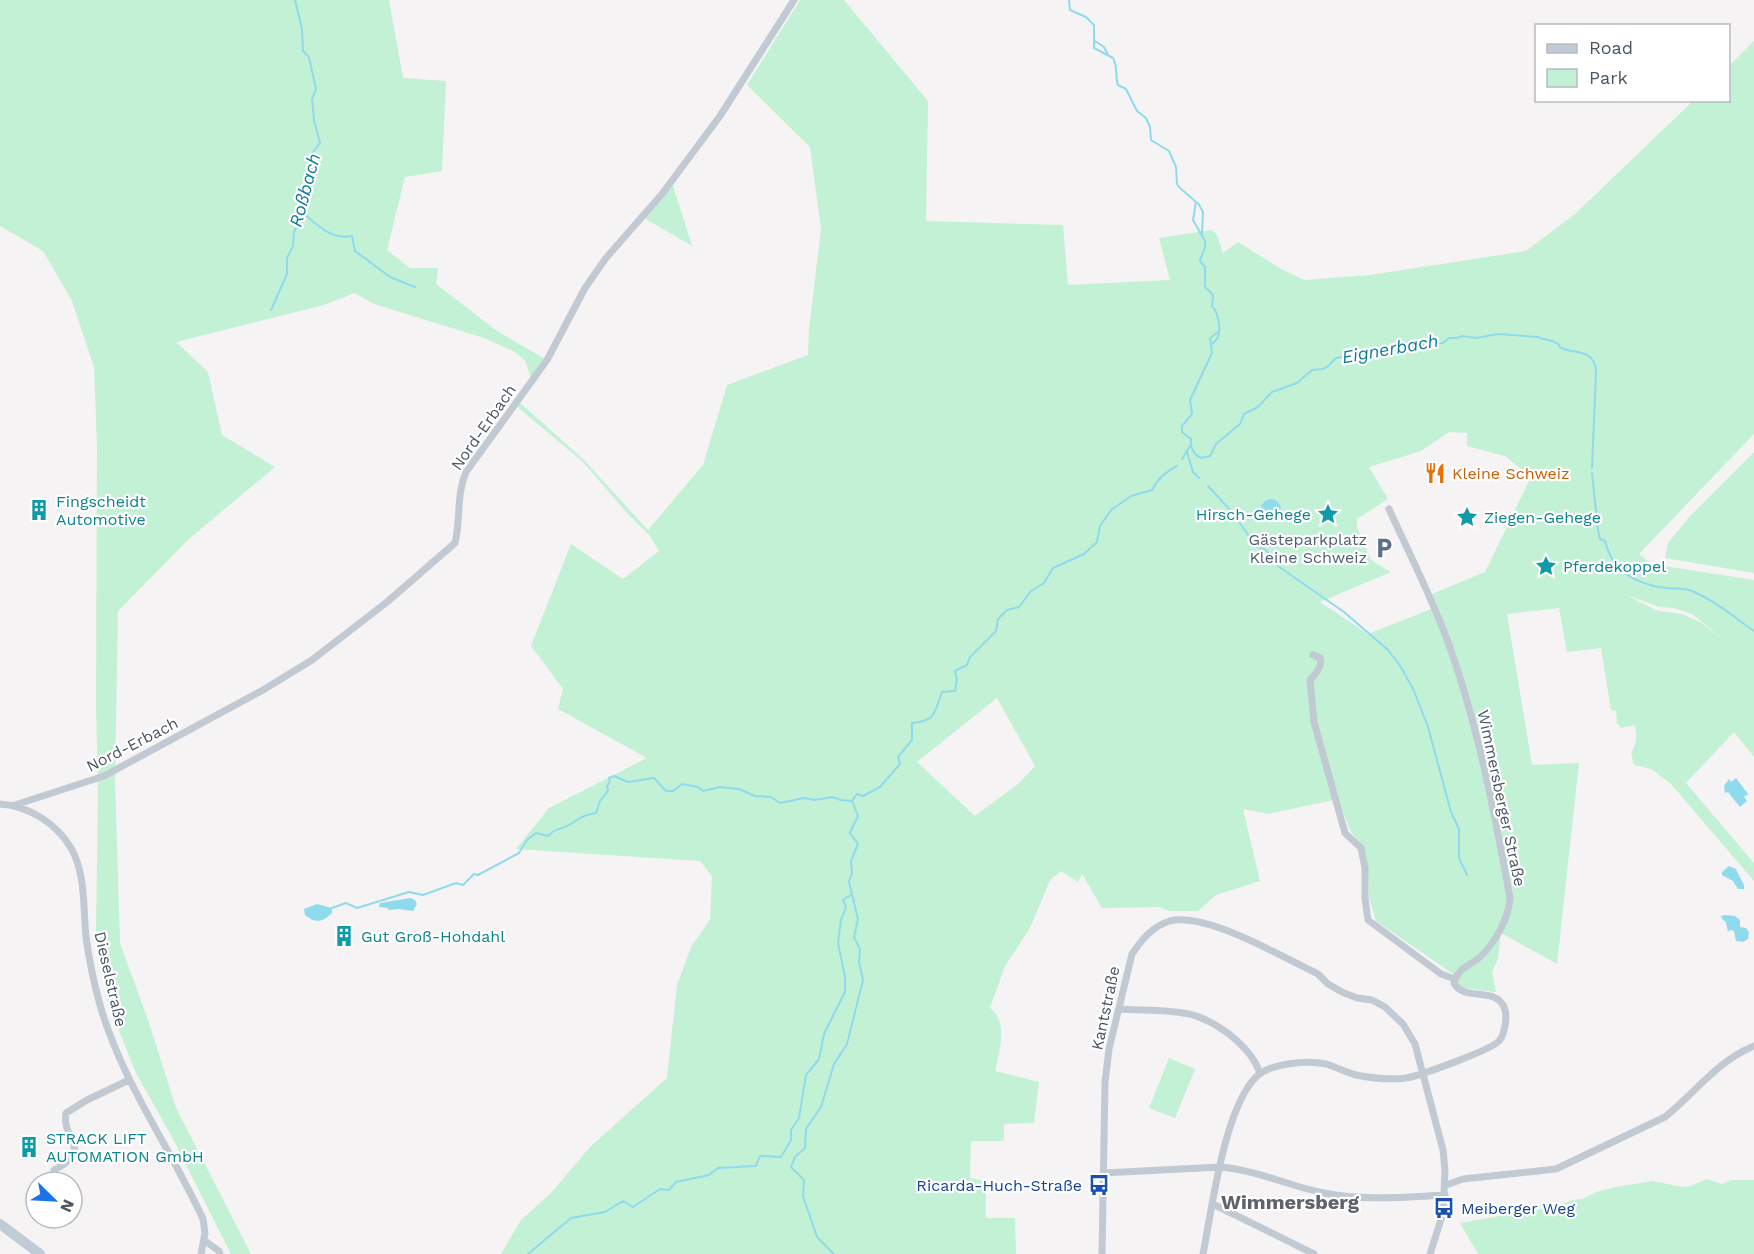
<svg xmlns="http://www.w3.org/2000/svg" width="1754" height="1254" viewBox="0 0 1754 1254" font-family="'Work Sans',sans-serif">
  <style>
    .green { fill: #c3f1d5; fill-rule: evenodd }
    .water { fill: #90daee }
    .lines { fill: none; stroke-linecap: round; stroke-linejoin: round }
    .stream { stroke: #90daee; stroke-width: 2 }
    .minor { stroke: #c1cad2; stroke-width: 7 }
    .secondary { stroke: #c1cbd6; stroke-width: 10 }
    .labels { text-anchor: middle; stroke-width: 4.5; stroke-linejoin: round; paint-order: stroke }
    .street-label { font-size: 16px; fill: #4a5661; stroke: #fff }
    .food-label { font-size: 16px; fill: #c56008; stroke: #fff; text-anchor: start }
    .culture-label { font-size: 16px; fill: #0d838f; stroke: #fff; text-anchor: start }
    .service-label { font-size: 16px; fill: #4e5e75; stroke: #fff; text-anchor: end }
    .transit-label { font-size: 16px; fill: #164399; stroke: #fff; text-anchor: end }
    .water-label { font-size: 18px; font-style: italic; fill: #0c7c9b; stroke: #fff }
    .quarter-label { font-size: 20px; font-weight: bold; fill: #5f6368; stroke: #fff }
  </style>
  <rect width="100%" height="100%" fill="#f5f3f3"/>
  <path class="green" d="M0 0H389L403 78 446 81 442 171 405 177 387 250 410 268H438L436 284 497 331 545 359 532 381 525 360 513 351 484 338 374 304 355 293 324 305 176 342 208 372 222 435 275 467 190 538 118 611 115 779 120 943 148 1020 176 1108 251 1254H231L172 1137 136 1073 108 1003 96 933 98 788 96 705 97 445 94 367 72 301 43 251 0 226Z
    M800 0H844L928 101 926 221 1063 225 1068 285 1170 280 1159 238 1212 230 1217 235 1223 253 1238 242 1281 269 1304 280 1370 275 1526 251 1575 214 1693 101 1728 100 1729 66 1754 41V434L1639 554 1652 564 1754 580V757L1734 732 1686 783 1754 863V881L1671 784 1652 769 1634 765 1631 753C1636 746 1638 733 1634 725L1621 728 1617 723 1616 711 1611 710 1601 648 1567 652 1559 608 1507 614 1532 765 1579 763 1557 964 1501 933 1498 959 1492 972 1496 992 1462 988 1458 983 1459 978 1376 921 1369 897 1368 869 1363 847 1350 830 1338 799 1268 814 1243 809 1260 881 1216 895 1198 911H1169L1159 907 1102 908 1082 874 1078 882 1061 871 1050 880 1030 928 1005 966 990 1008C1009 1021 999 1053 995 1071L1039 1082 1034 1123 1004 1124V1141H971L970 1178 986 1181V1218H1015L1016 1254H501L521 1220 551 1193 590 1147 667 1078 677 985 692 945 710 920 712 876 700 861 516 849 549 808 647 758 558 709 563 689 531 646 571 544 623 579 659 551 650 536 628 514 583 462 514 404 517 400 584 460 648 530 703 465 727 385 808 355 809 330 821 229 810 147 747 85ZM1449 432 1467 433V446L1505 456 1531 477 1485 572 1432 594 1427 599 1431 609 1368 634 1320 602 1391 572 1371 560 1357 527V519L1388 499 1369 467 1421 451ZM1626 595 1660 607 1674 608 1692 614 1724 640 1700 622 1682 614 1658 611ZM997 698 1035 766 1018 784 975 816 917 762Z
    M672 182 692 246 644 218Z
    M1754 452V573L1665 558 1668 543 1689 517Z
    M1169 1058 1195 1069 1175 1118 1149 1108Z
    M1707 1179 1722 1184 1732 1180H1754V1254H1478L1460 1223 1557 1206 1572 1200 1583 1199 1596 1192 1621 1186 1653 1181 1682 1187 1691 1186Z"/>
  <path class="water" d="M1261 509a10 10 0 1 1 20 0a10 10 0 1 1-20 0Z
    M1736 778 1748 794 1744 797 1747 801 1740 807 1728 792 1725 793 1724 786 1729 779 1731 782Z
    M1729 866 1736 869 1744 885V889H1738L1733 881 1722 875V872Z
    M410 898 415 900 417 904 413 911 399 909 388 910V908L379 907 380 903Z
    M317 904 332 908V913C323 922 316 924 305 915L304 909Z
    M1725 915 1735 916 1740 920V927L1746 928 1749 932 1748 939 1743 942 1736 941 1734 931 1730 930 1728 932 1726 922 1722 919 1721 916Z"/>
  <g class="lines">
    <path class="stream" d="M1069 0 1070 10 1086 17 1094 25V48L1113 58C1118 67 1115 76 1118 85L1126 89 1137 111 1146 118 1150 127 1151 140 1169 151 1176 167 1177 184 1180 188 1196 202 1193 220 1205 241V247L1200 261 1205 267V287L1213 295 1212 306C1218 312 1221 328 1218 337 1217 340 1214 342 1211 345L1212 353 1190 400 1192 414 1182 426V432L1191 439C1190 448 1193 454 1201 458L1210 456 1216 444 1240 424 1244 414 1258 407 1272 392 1297 383 1312 370 1322 369 1327 367 1336 358 1349 356 1360 352H1374L1389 350 1407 343 1421 346 1425 344 1443 343 1449 338H1456L1463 336 1476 338 1498 334 1538 337C1544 340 1552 340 1557 343 1563 348 1556 347 1564 349 1578 354 1595 350 1596 372L1592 468
      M1095 41 1104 47 1108 55
      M1198 203 1203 212 1202 234
      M303 213C318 225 331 240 352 236L355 251 390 277 415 287
      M271 310 287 274V258L293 246 294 232 303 213 304 199 312 182 311 155 320 143 314 120 312 99 316 89 309 57 303 51 302 29 295 0
      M1211 345 1210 338 1218 332
      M1187 452 1193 472 1199 478
      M1182 459 1190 446
      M1592 473 1598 530 1600 539 1605 541C1612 571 1636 584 1665 588 1674 589 1684 588 1692 591 1715 601 1734 617 1754 631
      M1208 486 1231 511 1257 547C1267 548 1271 555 1275 564L1344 612 1388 650 1401 667 1414 691 1428 727 1451 812 1459 829V858L1467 875
      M332 908 346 903 357 908 409 892 423 895 456 883 463 885 474 874 478 875 519 853 527 840 536 833 548 836C558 826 559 831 569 825 582 818 580 816 596 813L600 801 608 791 607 786 610 781 609 778 614 776 628 782 654 778 666 791H673L682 784 698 787 703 791 720 787 739 789 755 796 771 797 780 803 804 798 815 800 832 797 841 800 852 801 857 794 863 796 880 787 900 764 898 757 912 740V723C937 721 934 712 942 692L955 691 957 680 955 671 967 665 970 657 996 631 998 619 1007 610 1019 607 1031 591 1044 583 1053 568 1084 554 1097 542 1100 526 1111 510 1131 496 1152 490C1158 478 1166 472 1177 466
      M528 1254 571 1218 605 1212 623 1201 633 1207 660 1189 669 1190 676 1182 709 1175 718 1168 756 1166 760 1156 781 1157 791 1140V1130L799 1118 806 1075 819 1059 824 1034 845 992V977L838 943 841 920 846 907 843 900 851 895
      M834 1254 817 1237 803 1196 804 1180 791 1167 795 1157 805 1148 806 1129 821 1107 834 1064 847 1044 863 980 859 962 860 949 854 937 858 919 849 882 852 873 851 861 858 844 850 833 858 816 852 801"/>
    <path class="minor" d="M1313 655 1320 658C1323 667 1315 674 1310 680L1314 722 1345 833 1361 848 1365 868V898L1368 920 1441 974 1455 979
      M0 804C29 806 56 823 71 848 86 874 83 908 86 937 89 960 94 983 100 1005 122 1082 170 1147 203 1219L205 1233 201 1254
      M15 805 104 776 263 690 312 660 387 602 455 543C461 519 456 495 466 472L547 360 585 288 606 258 662 194 720 116 794 0
      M1119 1009C1141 1011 1180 1009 1199 1017 1224 1027 1251 1048 1260 1073
      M54 1170C95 1149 61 1140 66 1113L87 1100 129 1080
      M1103 1173 1220 1167C1257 1170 1289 1186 1324 1193 1364 1201 1405 1197 1445 1195
      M1446 1185 1463 1179 1556 1169 1665 1117C1695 1093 1717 1061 1754 1046
      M1213 1204 1314 1254
      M205 1241 219 1251 220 1254
      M1102 1254 1105 1082 1109 1049 1132 954C1142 939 1153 926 1170 921 1207 912 1284 958 1318 974L1328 984 1342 992 1357 998 1372 1000 1385 1007 1403 1024 1415 1044 1443 1150 1445 1170 1443 1213 1430 1254
      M1203 1254C1212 1209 1224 1109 1256 1077 1270 1063 1307 1060 1326 1064 1336 1067 1345 1072 1356 1075 1371 1078 1390 1080 1406 1078 1419 1076 1491 1050 1499 1041 1505 1034 1508 1015 1504 1007 1495 986 1464 1002 1454 983 1458 967 1469 967 1480 957 1495 943 1509 918 1510 898 1494 811 1478 725 1448 642 1431 596 1409 553 1389 509"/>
    <path class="secondary" d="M0 1224 40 1254"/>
  </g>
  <defs>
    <symbol id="restaurant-bare" viewBox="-9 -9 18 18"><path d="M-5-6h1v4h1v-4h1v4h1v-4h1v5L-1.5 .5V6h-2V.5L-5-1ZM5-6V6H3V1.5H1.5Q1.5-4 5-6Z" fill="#e8710a" stroke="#fff" stroke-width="2.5" paint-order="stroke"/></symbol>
    <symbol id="building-bare" viewBox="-9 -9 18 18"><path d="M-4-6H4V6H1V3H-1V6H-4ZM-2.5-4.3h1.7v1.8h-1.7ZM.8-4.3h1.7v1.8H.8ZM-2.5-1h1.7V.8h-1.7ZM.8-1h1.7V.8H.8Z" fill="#0f9aa8" stroke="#fff" stroke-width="2.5" paint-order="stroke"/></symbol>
    <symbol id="sight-bare" viewBox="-9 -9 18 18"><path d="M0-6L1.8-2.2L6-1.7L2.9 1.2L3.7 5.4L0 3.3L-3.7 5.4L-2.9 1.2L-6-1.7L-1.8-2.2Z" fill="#0f9aa8" stroke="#fff" stroke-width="2.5" paint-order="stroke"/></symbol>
    <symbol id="parking-bare" viewBox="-9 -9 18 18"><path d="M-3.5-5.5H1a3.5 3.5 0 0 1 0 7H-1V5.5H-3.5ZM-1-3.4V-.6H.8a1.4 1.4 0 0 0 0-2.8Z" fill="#5c6f8a" stroke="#fff" stroke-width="2.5" paint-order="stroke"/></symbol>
    <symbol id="bus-bare" viewBox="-9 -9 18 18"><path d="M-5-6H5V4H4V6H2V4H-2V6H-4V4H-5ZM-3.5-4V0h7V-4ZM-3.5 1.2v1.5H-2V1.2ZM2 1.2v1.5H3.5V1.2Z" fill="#1a4fb4" stroke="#fff" stroke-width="2.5" paint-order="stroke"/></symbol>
  </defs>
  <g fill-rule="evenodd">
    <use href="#restaurant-bare" x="1420" y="458" width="30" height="30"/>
    <use href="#building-bare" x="24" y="495" width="30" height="30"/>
    <use href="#sight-bare" x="1313" y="499" width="30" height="30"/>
    <use href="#sight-bare" x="1452" y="502" width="30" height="30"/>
    <use href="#parking-bare" x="1369" y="533" width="30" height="30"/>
    <use href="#sight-bare" x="1531" y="551" width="30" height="30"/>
    <use href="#building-bare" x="329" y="921" width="30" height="30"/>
    <use href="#building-bare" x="14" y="1132" width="30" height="30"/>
    <use href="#bus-bare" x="1084" y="1170" width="30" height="30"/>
    <use href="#bus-bare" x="1429" y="1193" width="30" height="30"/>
  </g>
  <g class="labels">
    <g class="street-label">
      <text transform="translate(483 427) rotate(-55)" y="6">Nord-Erbach</text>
      <text transform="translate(132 744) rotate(-27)" y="6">Nord-Erbach</text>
      <text transform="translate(1502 798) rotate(78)" y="6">Wimmersberger Straße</text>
      <text transform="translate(111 979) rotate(77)" y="6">Dieselstraße</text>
      <text transform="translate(1105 1008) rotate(-78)" y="6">Kantstraße</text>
    </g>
    <g class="food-label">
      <text x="1452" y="479">Kleine Schweiz</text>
    </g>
    <g class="culture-label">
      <text x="56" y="507">Fingscheidt<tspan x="56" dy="18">Automotive</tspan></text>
      <text x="1311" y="520" text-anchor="end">Hirsch-Gehege</text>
      <text x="1484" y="523">Ziegen-Gehege</text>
      <text x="1563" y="572">Pferdekoppel</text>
      <text x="361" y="942">Gut Groß-Hohdahl</text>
      <text x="46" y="1144">STRACK LIFT<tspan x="46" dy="18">AUTOMATION GmbH</tspan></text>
    </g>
    <g class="service-label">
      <text x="1367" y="545">Gästeparkplatz<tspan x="1367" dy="18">Kleine Schweiz</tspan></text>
    </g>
    <g class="transit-label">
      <text x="1082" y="1191">Ricarda-Huch-Straße</text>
      <text x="1461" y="1214" text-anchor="start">Meiberger Weg</text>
    </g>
    <g class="water-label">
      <text transform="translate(305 190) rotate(-75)" y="6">Roßbach</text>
      <text transform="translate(1390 349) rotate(-10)" y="6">Eignerbach</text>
    </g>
    <g class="quarter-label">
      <text x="1290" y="1209">Wimmersberg</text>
    </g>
  </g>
  <rect x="1535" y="24" width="195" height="78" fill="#ffffff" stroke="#b7bbc0" stroke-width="1.5"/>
  <rect x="1547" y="44" width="30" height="9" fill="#c1cbd6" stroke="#b7bbc0" stroke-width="1.5"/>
  <text x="1589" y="54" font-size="18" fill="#4a5661">Road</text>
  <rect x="1547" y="69" width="30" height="18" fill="#c3f1d5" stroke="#b7bbc0" stroke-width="1.5"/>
  <text x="1589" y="84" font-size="18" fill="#4a5661">Park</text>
  <g transform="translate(54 1200) rotate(114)"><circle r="28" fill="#ffffff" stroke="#b7bbc0" stroke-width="1.5"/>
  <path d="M0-4.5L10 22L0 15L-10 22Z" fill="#1a73e8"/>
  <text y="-9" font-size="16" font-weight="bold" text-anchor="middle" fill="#4a5661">N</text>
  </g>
</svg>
